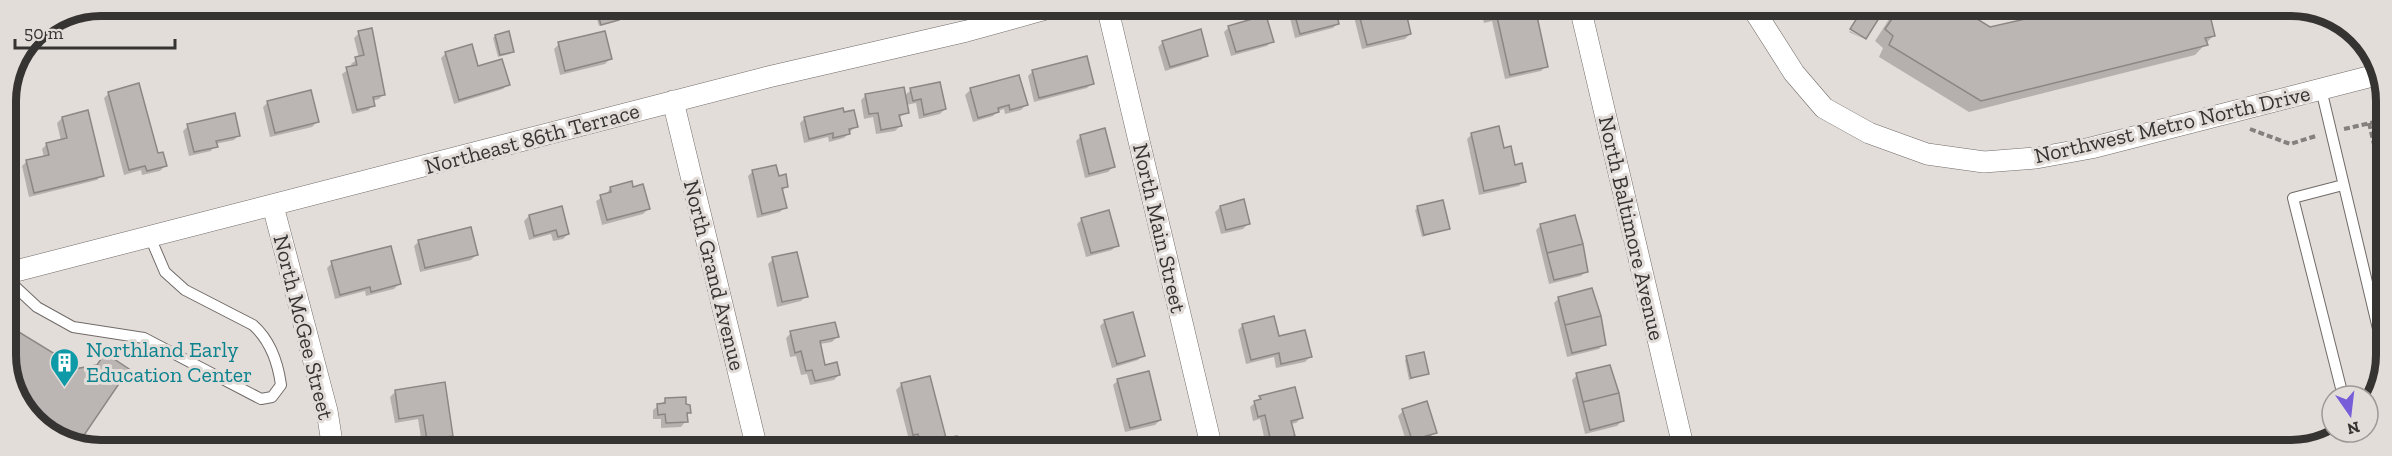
<svg xmlns="http://www.w3.org/2000/svg" width="2392" height="456" viewBox="0 0 2392 456" font-family="'Zilla Slab',serif">
  <style>
    .shadow { fill: #0003 }
    .building { fill: #bbb5b3; stroke: #8c8685; stroke-width: 1.5 }
    .lines { fill: none; stroke-linecap: round; stroke-linejoin: round }
    .lane-casing { stroke: #706b68; stroke-width: 12 }
    .street-casing { stroke: #706b68; stroke-width: 22 }
    .path { stroke: #84807e; stroke-width: 4; stroke-dasharray: 6 3; stroke-linecap: butt }
    .lane { stroke: #fff; stroke-width: 10 }
    .street { stroke: #fff; stroke-width: 21 }
    .labels { text-anchor: middle; stroke-width: 6; stroke-linejoin: round; paint-order: stroke }
    .street-label { font-size: 22px; fill: #363433; stroke: #e3ddda }
    .culture-label { font-size: 22px; fill: #0d838f; stroke: #e3ddda; text-anchor: start }
    .rim { fill: none; stroke: #363433; stroke-width: 8 }
  </style>
  <rect width="100%" height="100%" fill="#e3ddda"/>
  <path class="shadow" d="M1366 6 1381 7 1383 14 1410 34 1405 39 1362 49 1353 13 1358 8Z
    M596 7 617 20 599 26 594 9Z
    M1485 7H1509L1511 14 1546 66 1541 71 1505 79 1492 21 1484 23 1481 11Z
    M1897 7H1956L1990 29 2085 7H2207L2214 35 2195 55 1969 112 1879 57 1883 48 1875 41Z
    M1294 9 1338 23 1333 28 1295 38 1289 14Z
    M1229 27 1272 41 1267 46 1231 56 1224 32Z
    M1850 31 1864 39 1849 32Z
    M359 33 384 94 379 99 372 101 373 105 368 110 352 114 342 74 352 67 351 64 359 58 354 38Z
    M495 36 512 52 510 54 498 57 493 38Z
    M1163 42 1206 55 1201 60 1165 71 1158 47Z
    M559 44 610 59 605 64 560 75 554 49Z
    M446 53 477 68 508 84 503 89 454 104 441 58Z
    M1033 71 1092 83 1087 88 1034 102 1028 76Z
    M911 90 945 109 940 114 919 119 916 103 906 105 907 113 898 118 900 126 895 131 876 134 873 117 864 119 861 100 866 95 904 96Z
    M970 90 1026 105 1021 110 1005 114 1004 109 998 111 993 116 973 122 965 95Z
    M109 93 165 166 160 171 142 175 141 170 124 175 104 98Z
    M268 102 317 122 312 127 270 137 263 107Z
    M843 114 856 126 844 138 829 142 828 137 804 143 800 123 805 118Z
    M62 118 102 175 97 180 29 197 22 166 27 161 44 157 42 149 47 144 61 141 57 123Z
    M188 126 239 135 234 140 215 144 211 151 189 156 183 131Z
    M1472 134 1503 149 1524 181 1519 186 1479 195 1467 139Z
    M1081 136 1113 167 1108 172 1085 178 1076 141Z
    M753 171 787 186 781 192 785 207 780 212 757 218 748 176Z
    M610 188 632 189 648 209 643 214 602 225 596 201 606 195Z
    M1220 207 1248 224 1243 229 1221 234 1215 212Z
    M1418 207 1448 229 1422 237 1415 210Z
    M529 216 568 234 563 239 553 241 551 234 529 240 524 221Z
    M1082 219 1117 245 1112 250 1086 257 1077 224Z
    M1541 225 1586 271 1581 276 1549 284 1536 230Z
    M419 241 476 255 471 260 420 272 414 246Z
    M773 259 806 296 801 301 777 307 768 264Z
    M332 263 399 284 394 289 366 296 365 291 335 299 327 268Z
    M1559 298 1604 344 1599 349 1567 357 1554 303Z
    M1105 321 1143 355 1138 360 1112 368 1100 326Z
    M1243 325 1278 338 1310 357 1305 362 1276 368 1274 357 1246 364 1238 330Z
    M9 328 58 358 54 373 95 367 105 355 78 441 89 449 38 426 9 379Z
    M791 333 837 337 832 342 820 344 824 367 839 375 834 380 810 385 807 374 801 375 796 356 790 357 786 338Z
    M1407 357 1427 373 1409 380 1405 360Z
    M1577 375 1622 421 1617 426 1585 434 1572 380Z
    M1118 380 1160 420 1155 425 1125 432 1113 385Z
    M901 385 945 440 956 437 959 449H916L913 438 909 440 896 390Z
    M395 392 452 435 447 440 422 444 418 419 395 423 390 397Z
    M1260 398 1301 418 1296 423 1290 424 1293 435 1288 440 1266 446 1260 419 1253 421 1250 407Z
    M666 400 685 406 690 412 686 416V421L681 427 661 428V419H653V410Z
    M1403 411 1435 432 1430 437 1407 444 1398 416Z"/>
  <path class="building" d="M596 6H615L619 20 601 25Z
    M1297 6H1335L1339 24 1300 34 1293 8Z
    M1357 7H1382L1384 13 1405 8 1411 34 1367 45Z
    M1485 7H1511L1512 12 1535 7 1548 67 1510 75 1497 17 1488 19Z
    M1864 7H1886L1866 39 1850 29Z
    M1900 7H1958L1990 27 2078 7H2208L2215 36 2205 38 2208 45 1981 101 1889 45 1893 36 1885 29Z
    M1266 15 1274 42 1236 52 1228 26Z
    M372 28 385 95 373 97 375 106 357 110 346 67 357 65 355 57 364 55 358 31Z
    M1201 29 1208 56 1170 67 1162 41Z
    M509 31 514 52 500 55 495 35Z
    M605 31 612 59 565 71 558 42Z
    M472 44 478 66 502 59 510 85 459 100 445 52Z
    M1087 56 1094 84 1039 98 1032 70Z
    M1019 75 1028 105 1010 110 1009 105 998 108 999 112 978 118 970 88Z
    M940 82 946 109 924 115 921 99 913 101 910 88Z
    M139 83 158 153 163 152 167 166 147 171 145 166 129 170 108 92Z
    M904 87 909 113 899 115 902 126 881 130 878 113 869 114 865 94Z
    M311 90 319 122 275 133 267 101Z
    M843 108 844 112 854 110 858 127 849 129 850 134 833 138V133L809 139 804 117Z
    M88 110 104 176 34 193 26 160 49 155 46 143 67 138 62 117Z
    M235 113 240 136 216 141 218 147 194 152 187 124Z
    M1499 126 1504 148 1511 146 1515 165 1522 163 1526 182 1484 191 1471 133Z
    M1105 128 1115 167 1089 174 1080 135Z
    M776 165 779 176 786 174 788 187 782 188 787 208 762 214 752 170Z
    M632 181 633 187 643 184 650 209 607 220 600 195 611 192 610 187Z
    M1244 199 1250 224 1226 230 1220 206Z
    M1443 200 1450 229 1424 235 1417 206Z
    M562 206 569 234 558 237 556 230 534 236 529 215Z
    M1109 210 1119 246 1091 253 1081 218Z
    M1575 215 1583 244 1547 253 1540 224Z
    M471 227 478 255 425 268 418 240Z
    M1583 244 1588 272 1554 280 1547 253Z
    M391 246 401 284 371 292 370 287 340 295 331 261Z
    M797 252 808 297 782 302 772 257Z
    M1592 288 1601 316 1565 325 1558 297Z
    M1133 312 1145 356 1117 364 1104 320Z
    M1274 316 1279 336 1305 330 1312 357 1281 364 1279 353 1251 360 1242 324Z
    M1601 316 1606 345 1572 353 1565 325Z
    M835 322 839 337 820 341 825 365 837 362 840 375 815 381 812 370 806 371 801 351 795 353 790 331Z
    M9 326 60 357 56 372 97 365 105 353 129 369 80 441 92 449 38 426 29 412 34 404 19 396 9 379Z
    M1424 352 1429 374 1411 378 1406 356Z
    M1610 365 1619 393 1583 402 1576 373Z
    M1149 371 1161 420 1130 428 1117 379Z
    M930 376 946 438 957 436 960 449H922L918 434 913 435 901 383Z
    M445 382 453 436 427 440 423 415 399 419 395 390Z
    M1295 387 1303 418 1291 421 1295 436 1271 442 1265 415 1258 417 1254 401 1261 399 1259 396Z
    M1619 393 1624 421 1590 430 1583 402Z
    M686 397V404L690 405 691 413H687L688 422 666 423 665 414 658 415 657 404 665 403V398Z
    M1427 401 1437 433 1412 440 1402 409Z
    M1628 442 1630 450H1596Z"/>
  <g class="lines">
    <defs>
      <path id="lane" d="M2321 89 2385 358
        M2343 185 2293 198 2343 396
        M8 280 37 307 73 327 144 338 261 399 272 397 281 385C278 363 271 341 253 325L185 290 165 272 150 237"/>
      <path id="street" d="M1107 6 1212 449
        M1580 7 1684 450
        M1752 7 1794 73 1824 108 1869 133 1927 154 1984 162 2036 158 2091 148 2380 74
        M673 101 757 449
        M273 206 327 411 333 449
        M8 273 768 77 967 31 1057 6"/>
    </defs>
    <use href="#lane" class="lane-casing"/>
    <use href="#street" class="street-casing"/>
    <path class="path" d="M2369 123 2384 188
      M2250 129 2290 144 2316 136
      M2344 129 2384 120"/>
    <use href="#lane" class="lane"/>
    <use href="#street" class="street"/>
  </g>
  <defs>
    <symbol id="building-pin" viewBox="-11 -11 22 30"><path d="M0 17L-7.5 6A9.5 9.5 0 1 1 7.5 6Z" fill="#0f9aa8" stroke="#e3ddda"/><path d="M-4-6H4V6H1V3H-1V6H-4ZM-2.5-4.3h1.7v1.8h-1.7ZM.8-4.3h1.7v1.8H.8ZM-2.5-1h1.7V.8h-1.7ZM.8-1h1.7V.8H.8Z" fill="#fff"/></symbol>
  </defs>
  <g fill-rule="evenodd">
    <use href="#building-pin" x="48" y="346" width="33" height="45"/>
  </g>
  <g class="labels">
    <g class="street-label">
      <text transform="translate(2172 124) rotate(-13)" y="8">Northwest Metro North Drive</text>
      <text transform="translate(532 138) rotate(-15)" y="8">Northeast 86th Terrace</text>
      <text transform="translate(1160 228) rotate(77)" y="8">North Main Street</text>
      <text transform="translate(1632 228) rotate(77)" y="8">North Baltimore Avenue</text>
      <text transform="translate(715 275) rotate(76)" y="8">North Grand Avenue</text>
      <text transform="translate(304 327) rotate(76)" y="8">North McGee Street</text>
    </g>
    <g class="culture-label">
      <text x="86" y="357">Northland Early<tspan x="86" dy="25">Education Center</tspan></text>
    </g>
  </g>
  <path d="M0 0H2392V456H0ZM101 16H2291A85 85 0 0 1 2376 101V355A85 85 0 0 1 2291 440H101A85 85 0 0 1 16 355V101A85 85 0 0 1 101 16Z" fill="#e3ddda" fill-rule="evenodd"/>
  <path class="rim" d="M101 16H2291A85 85 0 0 1 2376 101V355A85 85 0 0 1 2291 440H101A85 85 0 0 1 16 355V101A85 85 0 0 1 101 16Z"/>
  <g transform="translate(2350 414) rotate(166)"><circle r="28" fill="#e3ddda" stroke="#9e9997" stroke-width="1.5"/>
  <path d="M0-4.5L10 22L0 15L-10 22Z" fill="#775dd7"/>
  <text y="-9" font-size="16" font-weight="bold" text-anchor="middle" fill="#363433">N</text>
  </g>
  <path d="M15 39v9h160v-9" fill="none" stroke="#363433" stroke-width="3"/>
  <text x="24" y="39" font-size="18" fill="#363433" stroke="#e3ddda" stroke-width="4.5" paint-order="stroke">50 m</text>
</svg>
